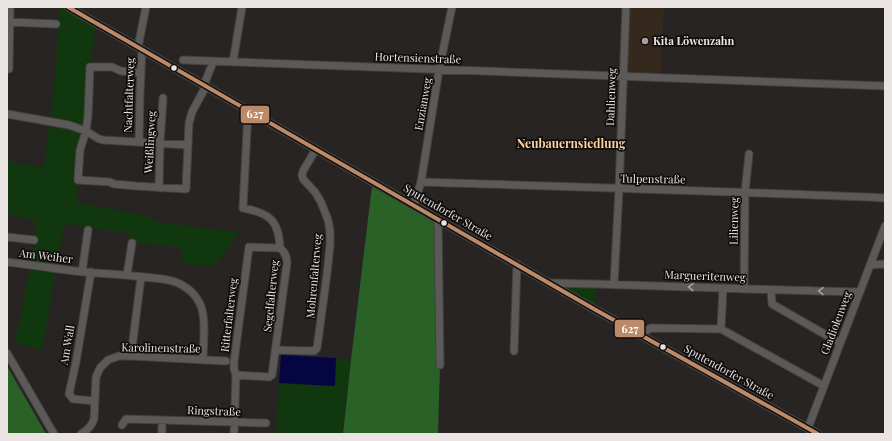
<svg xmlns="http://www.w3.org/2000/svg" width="892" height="441" viewBox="0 0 892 441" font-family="'Playfair Display',serif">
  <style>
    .education { fill: #35281d }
    .green { fill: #11370f }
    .forest { fill: #2a6127 }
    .water { fill: #040541 }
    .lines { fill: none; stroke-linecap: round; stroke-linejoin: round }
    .minor-casing { stroke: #444040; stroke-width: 9 }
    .minor { stroke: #5c5a59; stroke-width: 7 }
    .bus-1-casing { stroke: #100d0c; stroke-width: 7 }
    .bus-1 { stroke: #bb8a68; stroke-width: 4 }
    .oneway { stroke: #a3a09e }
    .poi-dot { fill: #a6a1a0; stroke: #100d0c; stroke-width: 1.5 }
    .bus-dot { fill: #eae5e3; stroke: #100d0c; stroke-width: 1.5 }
    .labels { text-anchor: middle; stroke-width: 3.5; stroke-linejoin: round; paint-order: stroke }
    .poi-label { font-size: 11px; font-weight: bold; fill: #eae5e3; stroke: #100d0c; text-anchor: start }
    .street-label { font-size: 11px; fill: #eae5e3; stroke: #100d0c }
    .neighbourhood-label { font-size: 12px; font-weight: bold; fill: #ffd3a2; stroke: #100d0c }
    .line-badge { stroke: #100d0c; stroke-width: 1.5 }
    .badge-label { font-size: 11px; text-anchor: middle; font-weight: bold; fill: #fff }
  </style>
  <rect width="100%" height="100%" fill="#272423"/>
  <path class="education" d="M628 7H664L661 76 625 74Z"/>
  <path class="green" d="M60 7H62L96 26 90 67 76 202 146 216 157 222 239 232 218 263 203 267 182 262V248L135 242 125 233 64 224 42 351 15 342 31 265 36 221 7 214V159L14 163 44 167 50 121 54 89Z
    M562 286H595V305L563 288Z
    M336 358 351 360 342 434H276L279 383 334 386Z"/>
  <path class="forest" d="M372 186 439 224 440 365 438 434H343L351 360Z
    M7 366 46 434H7Z"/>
  <path class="water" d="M281 355 336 358 335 386 279 383Z"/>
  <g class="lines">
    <defs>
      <path id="minor" d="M68 7 594 309 818 434
        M7 22 56 24
        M138 47 146 7
        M183 60 885 86
        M233 62 242 7
        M7 69H9L10 7
        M141 73 121 71 112 67H90L88 116 86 131 80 150 78 180 110 182 114 184 136 186 186 189 189 123 192 112 206 86
        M204 85 213 62
        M7 114 69 125 86 131 99 139 103 140 188 145
        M139 142 140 94 142 49
        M421 182C575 187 730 191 885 198
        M159 188 160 143 163 98
        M414 205 421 182 439 70 452 7
        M438 220 440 365
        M7 237 34 240
        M7 262C32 265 58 269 83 272 106 274 130 275 153 278 163 279 174 280 182 285 189 289 196 296 199 302 207 315 203 344 203 360
        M870 265 885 264
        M82 272 88 230
        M91 272 76 362 69 394 73 399 95 401
        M127 275 132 243
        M551 283C654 285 757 290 860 292
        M614 284 619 189 626 7
        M744 289 745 192 749 154
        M771 290 772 304 840 343
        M721 329 723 288
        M639 335 651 328 721 329 824 386
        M275 350 314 351 317 348 327 274 330 246V231L328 220 321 202 315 192 303 179 302 175 303 171 316 149
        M514 351 517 264
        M7 353 54 434
        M131 356 141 277
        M236 375 269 377 272 375 287 263C287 257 285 252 280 248 279 220 269 213 243 208L248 111
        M122 425 126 419 266 423
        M808 428 885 226
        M81 434C88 430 92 426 94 419L96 377 100 368 108 360 119 356H131L226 361
        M162 434V421
        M234 434 236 375 234 369V362L249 247 280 248"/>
    </defs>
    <use href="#minor" class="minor-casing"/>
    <use href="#minor" class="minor"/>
    <defs>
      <path id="bus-1" d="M68 7 594 309 818 434"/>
    </defs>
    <use href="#bus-1" class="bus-1-casing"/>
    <use href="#bus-1" class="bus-1"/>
  </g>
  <defs><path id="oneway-chevron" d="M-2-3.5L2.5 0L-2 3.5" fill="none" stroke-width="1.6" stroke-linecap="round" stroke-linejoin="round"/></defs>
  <g class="oneway">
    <use href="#oneway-chevron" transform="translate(691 287) rotate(-178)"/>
    <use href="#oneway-chevron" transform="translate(821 291) rotate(-179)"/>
  </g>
  <circle class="poi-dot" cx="645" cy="41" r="4"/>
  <g class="bus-dot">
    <circle cx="174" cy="68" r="3.5"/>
    <circle cx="444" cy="223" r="3.5"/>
    <circle cx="663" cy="347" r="3.5"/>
  </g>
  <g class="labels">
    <g class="poi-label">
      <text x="653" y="45">Kita Löwenzahn</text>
    </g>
    <g class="street-label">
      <text transform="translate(418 58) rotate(2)" y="4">Hortensienstraße</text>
      <text transform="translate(129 95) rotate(-88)" y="4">Nachtfalterweg</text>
      <text transform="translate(611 97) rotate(-88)" y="4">Dahlienweg</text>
      <text transform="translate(423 104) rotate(-80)" y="4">Enzianweg</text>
      <text transform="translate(150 142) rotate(-87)" y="4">Weißlingweg</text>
      <text transform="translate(653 179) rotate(1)" y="4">Tulpenstraße</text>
      <text transform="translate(448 212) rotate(30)" y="4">Sputendorfer Straße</text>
      <text transform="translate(734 221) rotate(-89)" y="4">Lilienweg</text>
      <text transform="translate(46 256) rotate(7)" y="4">Am Weiher</text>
      <text transform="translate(314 276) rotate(-85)" y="4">Mohrenfalterweg</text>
      <text transform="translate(705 276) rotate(2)" y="4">Margueritenweg</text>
      <text transform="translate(271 296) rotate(-84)" y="4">Segelfalterweg</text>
      <text transform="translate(229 315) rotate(-83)" y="4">Ritterfalterweg</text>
      <text transform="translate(836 323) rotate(-69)" y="4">Gladiolenweg</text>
      <text transform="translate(67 345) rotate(-80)" y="4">Am Wall</text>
      <text transform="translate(161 348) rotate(1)" y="4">Karolinenstraße</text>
      <text transform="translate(729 372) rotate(29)" y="4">Sputendorfer Straße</text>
      <text transform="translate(214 411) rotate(2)" y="4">Ringstraße</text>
    </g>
    <g class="neighbourhood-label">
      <text x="571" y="148">Neubauernsiedlung</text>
    </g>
  </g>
  <g class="line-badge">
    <rect x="240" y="105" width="30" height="19" rx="4" fill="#bb8a68"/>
    <rect x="614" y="319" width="31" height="19" rx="4" fill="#bb8a68"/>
  </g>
  <g class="badge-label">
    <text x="255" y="118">627</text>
    <text x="630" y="333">627</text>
  </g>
  <rect width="892" height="441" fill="none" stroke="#eae5e3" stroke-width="16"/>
</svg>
